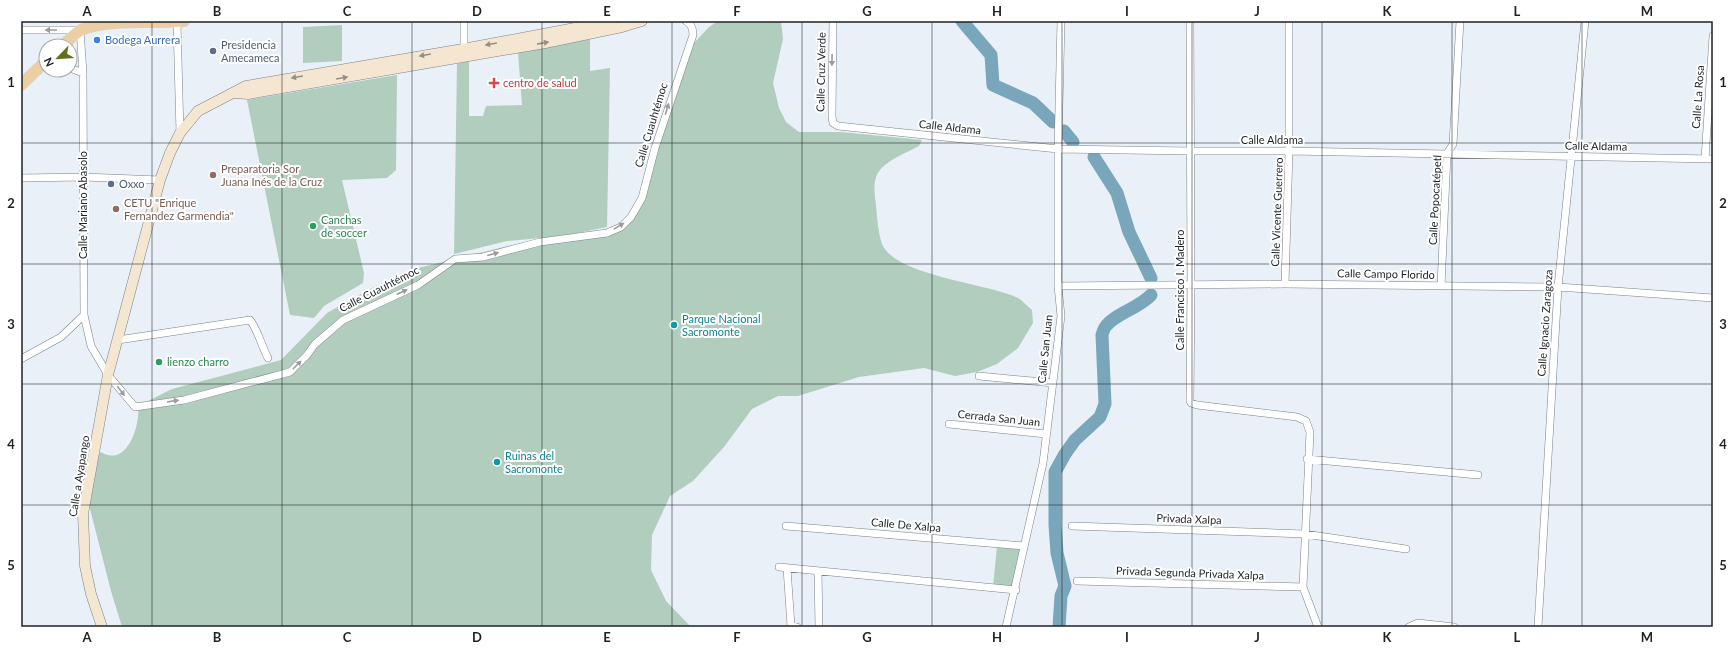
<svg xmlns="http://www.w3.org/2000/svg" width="1734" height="648" viewBox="0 0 1734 648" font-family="Lato,sans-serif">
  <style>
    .green { fill: #b0cdbe }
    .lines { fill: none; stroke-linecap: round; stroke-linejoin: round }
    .river { stroke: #79a6bb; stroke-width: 13 }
    .street-casing { stroke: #7c8289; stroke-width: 8 }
    .secondary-casing { stroke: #7c8289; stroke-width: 11 }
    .primary-casing { stroke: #cececf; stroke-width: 12 }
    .street { stroke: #fff; stroke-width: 7 }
    .secondary { stroke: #f5e6d1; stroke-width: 10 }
    .primary { stroke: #ebcea4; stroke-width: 11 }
    .oneway { fill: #9a9c9d }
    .oneway2 { fill: #958e84 }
    .grid { fill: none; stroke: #1f2225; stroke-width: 1; stroke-opacity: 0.55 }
    .shop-dot { fill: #3f7fe0; stroke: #fff; stroke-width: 1.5 }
    .service-dot { fill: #5c6f8a; stroke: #fff; stroke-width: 1.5 }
    .health-dot { fill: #e0444e; stroke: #fff; stroke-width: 1.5 }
    .education-dot { fill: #8d6e63; stroke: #fff; stroke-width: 1.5 }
    .leisure-dot { fill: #2e9e5b; stroke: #fff; stroke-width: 1.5 }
    .culture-dot { fill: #0f9aa8; stroke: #fff; stroke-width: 1.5 }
    .labels { text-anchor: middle; stroke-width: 4; stroke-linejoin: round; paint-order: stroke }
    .shop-label { font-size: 11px; fill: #366cbe; stroke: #fff; text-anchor: start }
    .service-label { font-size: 11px; fill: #4e5e75; stroke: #fff; text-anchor: start }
    .street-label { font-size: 11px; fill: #1f2225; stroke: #fff }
    .health-label { font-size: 11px; fill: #be3a42; stroke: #fff; text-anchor: start }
    .education-label { font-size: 11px; fill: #785e54; stroke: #fff; text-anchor: start }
    .leisure-label { font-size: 11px; fill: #27864d; stroke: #fff; text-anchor: start }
    .culture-label { font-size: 11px; fill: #0d838f; stroke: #fff; text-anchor: start }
    .neatline { fill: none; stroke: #1f2225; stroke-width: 1.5 }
    .grid-label { font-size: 13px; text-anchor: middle; font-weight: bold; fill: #1f2225 }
  </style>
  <rect width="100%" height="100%" fill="#e9f0f8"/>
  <path class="green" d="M718 21H781L783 39 773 83 779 108 786 122 799 132H841L922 140 919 146C906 153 881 162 876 177 873 186 875 197 876 205 877 217 878 232 882 244 895 276 987 283 1018 298 1023 301 1027 306 1032 310L1033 323 1018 348 997 364 977 372 955 376 924 368 859 377 798 396H778L752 409 724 447 693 481 670 496 652 535 651 570 666 601 691 627H122L111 591 87 497 100 452C106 455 112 457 119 454 133 447 140 420 138 406L172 389 281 360 327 313 368 290 414 269 508 246 571 239 619 226 631 216 653 163 694 43 709 27Z
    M342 25V61L303 63V27Z
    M590 39V71L610 68 607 227 563 236 507 241 454 254 457 64 469 61V116H483L486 106 522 105 518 53Z
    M397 75 396 170 387 178 342 180 364 273 363 283 324 306 314 318 290 315 247 100Z
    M997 547 1021 548 1012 587 993 586Z"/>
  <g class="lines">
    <path class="river" d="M962 21 991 55 993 85 1033 103 1053 122
      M1064 131 1073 142
      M1094 157 1117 193 1129 232 1151 278
      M1059 627 1061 596 1065 586 1057 553 1055 525V472L1065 454 1075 440 1100 417 1105 404 1102 335C1103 332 1104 328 1106 326 1115 314 1139 308 1151 295"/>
    <defs>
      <path id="street" d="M833 21 832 117 833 123 838 126 1058 149 1191 151H1289L1713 159
        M1190 21 1191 284 1190 401 1191 403 1197 405 1297 417 1306 421 1310 432 1303 587 1318 627
        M177 22 180 133
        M21 30H80L83 73 84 315 91 346 108 375 135 407 184 400 290 372 307 355 315 344 343 320 418 285 455 259 483 257 540 242 607 233 621 227 631 217 642 198 655 148 693 35C693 29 692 24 686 21
        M464 53V21
        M70 68 83 73
        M1705 159 1713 36
        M21 178 83 177 160 180
        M1285 284 1289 151V21
        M1058 286 1285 284 1558 287 1713 298
        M1441 286 1447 154 1453 144 1460 21
        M118 340 250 320C257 328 262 347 268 358
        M21 359 61 337 84 315
        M979 376 1053 383
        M949 424 1046 434
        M1307 459 1478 475
        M786 526 1024 546
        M1072 526 1305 534 1406 549
        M779 567 1016 590
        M787 568 791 626 797 627
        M818 571 819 627
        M1077 581 1303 587
        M1006 627 1043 463 1061 316 1058 286V149L1061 21
        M1409 627 1418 623 1454 627
        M1538 627 1558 287 1585 21"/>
      <path id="secondary" d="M235 93 248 94 545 43 622 27 642 21
        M102 627 91 594 85 566 83 514 108 375 160 180 170 153 180 133 198 111 246 86 463 49 612 21"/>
      <path id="primary" d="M63 46C68 41 75 33 81 30 103 19 157 23 184 21
        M21 85 46 61"/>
    </defs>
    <use href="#street" class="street-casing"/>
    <use href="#secondary" class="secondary-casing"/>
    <use href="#primary" class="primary-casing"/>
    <use href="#street" class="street"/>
    <use href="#secondary" class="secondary"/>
    <use href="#primary" class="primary"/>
  </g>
  <defs><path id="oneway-solid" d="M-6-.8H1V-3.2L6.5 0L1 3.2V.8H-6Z"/></defs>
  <g class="oneway">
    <use href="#oneway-solid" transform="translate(51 30) rotate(180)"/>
    <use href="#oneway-solid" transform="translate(832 60) rotate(91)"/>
    <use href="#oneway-solid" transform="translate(667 109) rotate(-73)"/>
    <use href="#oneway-solid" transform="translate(619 226) rotate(-31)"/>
    <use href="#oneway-solid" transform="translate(493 254) rotate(-15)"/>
    <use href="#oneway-solid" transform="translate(402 292) rotate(-25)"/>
    <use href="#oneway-solid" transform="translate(297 365) rotate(-45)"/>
    <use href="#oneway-solid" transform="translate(121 391) rotate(53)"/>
    <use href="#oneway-solid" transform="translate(173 401) rotate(-9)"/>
  </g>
  <g class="oneway2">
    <use href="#oneway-solid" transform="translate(543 43) rotate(-11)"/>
    <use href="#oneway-solid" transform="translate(491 44) rotate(170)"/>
    <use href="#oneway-solid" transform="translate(425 55) rotate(170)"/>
    <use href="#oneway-solid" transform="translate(297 77) rotate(170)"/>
    <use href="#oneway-solid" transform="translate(342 78) rotate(-10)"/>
  </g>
  <path class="grid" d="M152 21V627M282 21V627M412 21V627M542 21V627M672 21V627M802 21V627M932 21V627M1062 21V627M1192 21V627M1322 21V627M1452 21V627M1582 21V627M21 143H1713M21 264H1713M21 384H1713M21 505H1713"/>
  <circle class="shop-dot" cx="97" cy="40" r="4"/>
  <g class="service-dot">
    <circle cx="213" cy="51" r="4"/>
    <circle cx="111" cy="184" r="4"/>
  </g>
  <path class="health-dot" d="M492 77h4v4h4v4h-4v4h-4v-4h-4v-4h4z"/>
  <g class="education-dot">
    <circle cx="213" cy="175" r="4"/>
    <circle cx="116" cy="209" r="4"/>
  </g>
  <g class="leisure-dot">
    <circle cx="313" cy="226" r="4"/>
    <circle cx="159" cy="362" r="4"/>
  </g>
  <g class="culture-dot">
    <circle cx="674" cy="325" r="4"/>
    <circle cx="497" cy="462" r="4"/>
  </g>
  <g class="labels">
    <g class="shop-label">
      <text x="105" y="44">Bodega Aurrera</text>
    </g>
    <g class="service-label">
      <text x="221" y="49">Presidencia<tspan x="221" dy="13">Amecameca</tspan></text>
      <text x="119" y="188">Oxxo</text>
    </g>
    <g class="street-label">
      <text transform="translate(821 72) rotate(-89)" y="4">Calle Cruz Verde</text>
      <text transform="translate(1698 97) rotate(-86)" y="4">Calle La Rosa</text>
      <text transform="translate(651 125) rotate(-73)" y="4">Calle Cuauhtémoc</text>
      <text transform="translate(950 127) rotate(6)" y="4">Calle Aldama</text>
      <text x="1272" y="144">Calle Aldama</text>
      <text transform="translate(1596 146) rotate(1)" y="4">Calle Aldama</text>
      <text transform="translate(1435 200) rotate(-87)" y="4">Calle Popocatépetl</text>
      <text transform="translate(83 205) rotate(-90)" y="4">Calle Mariano Abasolo</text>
      <text transform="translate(1277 212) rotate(-88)" y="4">Calle Vicente Guerrero</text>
      <text transform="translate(1386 274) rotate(1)" y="4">Calle Campo Florido</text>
      <text transform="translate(379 289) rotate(-27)" y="4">Calle Cuauhtémoc</text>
      <text transform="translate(1180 290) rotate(-90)" y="4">Calle Francisco I. Madero</text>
      <text transform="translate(1545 323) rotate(-86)" y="4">Calle Ignacio Zaragoza</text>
      <text transform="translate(1045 349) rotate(-84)" y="4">Calle San Juan</text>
      <text transform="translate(999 418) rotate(6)" y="4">Cerrada San Juan</text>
      <text transform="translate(79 476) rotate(-81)" y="4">Calle a Ayapango</text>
      <text transform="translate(1189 519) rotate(2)" y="4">Privada Xalpa</text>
      <text transform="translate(906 525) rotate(5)" y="4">Calle De Xalpa</text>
      <text transform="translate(1190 573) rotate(2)" y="4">Privada Segunda Privada Xalpa</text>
    </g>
    <g class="health-label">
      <text x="503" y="87">centro de salud</text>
    </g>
    <g class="education-label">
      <text x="221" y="173">Preparatoria Sor<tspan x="221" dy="13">Juana Inés de la Cruz</tspan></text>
      <text x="124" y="207">CETU "Enrique<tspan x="124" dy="13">Fernandez Garmendia"</tspan></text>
    </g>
    <g class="leisure-label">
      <text x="321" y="224">Canchas<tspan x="321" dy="13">de soccer</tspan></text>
      <text x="167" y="366">lienzo charro</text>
    </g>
    <g class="culture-label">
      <text x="682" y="323">Parque Nacional<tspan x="682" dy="13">Sacromonte</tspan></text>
      <text x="505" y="460">Ruinas del<tspan x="505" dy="13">Sacromonte</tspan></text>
    </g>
  </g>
  <rect width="1734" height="648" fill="none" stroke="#ffffff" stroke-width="44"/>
  <g transform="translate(58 58) rotate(245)"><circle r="19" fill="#ffffff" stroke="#a5a7a8"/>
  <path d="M0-3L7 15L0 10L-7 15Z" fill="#646f19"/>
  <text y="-6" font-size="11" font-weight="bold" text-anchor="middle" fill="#1f2225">N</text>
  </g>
  <rect x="22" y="22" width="1690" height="604" class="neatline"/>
  <g class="grid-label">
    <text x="87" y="16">A</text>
    <text x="217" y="16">B</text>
    <text x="347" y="16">C</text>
    <text x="477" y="16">D</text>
    <text x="607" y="16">E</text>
    <text x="737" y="16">F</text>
    <text x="867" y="16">G</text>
    <text x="997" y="16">H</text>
    <text x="1127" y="16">I</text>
    <text x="1257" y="16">J</text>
    <text x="1387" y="16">K</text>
    <text x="1517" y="16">L</text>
    <text x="1647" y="16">M</text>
    <text x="11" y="87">1</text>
    <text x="1723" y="87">1</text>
    <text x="11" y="208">2</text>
    <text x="1723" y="208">2</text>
    <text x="11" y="329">3</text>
    <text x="1723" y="329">3</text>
    <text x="11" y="449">4</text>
    <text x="1723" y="449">4</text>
    <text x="11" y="570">5</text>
    <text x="1723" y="570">5</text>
    <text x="87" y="642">A</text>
    <text x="217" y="642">B</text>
    <text x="347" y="642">C</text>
    <text x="477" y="642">D</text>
    <text x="607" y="642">E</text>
    <text x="737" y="642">F</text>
    <text x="867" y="642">G</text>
    <text x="997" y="642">H</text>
    <text x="1127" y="642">I</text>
    <text x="1257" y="642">J</text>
    <text x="1387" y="642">K</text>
    <text x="1517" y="642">L</text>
    <text x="1647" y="642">M</text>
  </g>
</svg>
